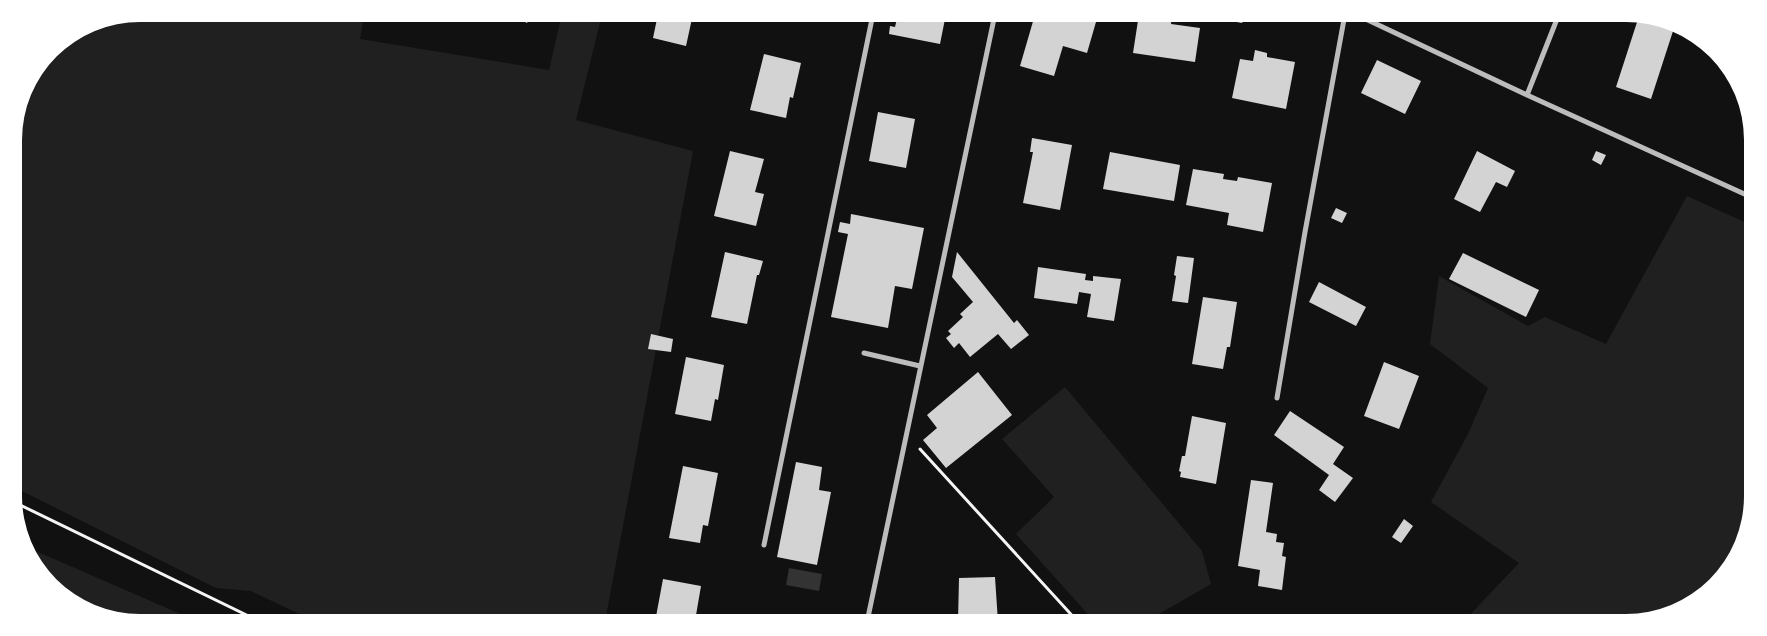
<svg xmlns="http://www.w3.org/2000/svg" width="1767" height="636" viewBox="0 0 1767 636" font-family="'Nunito Sans',sans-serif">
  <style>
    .green { fill: #202020 }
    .water { fill: #333 }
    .building { fill: #d3d3d3 }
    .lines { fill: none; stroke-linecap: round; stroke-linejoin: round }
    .path { stroke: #f5f5f5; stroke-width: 3 }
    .minor { stroke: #bcbcbc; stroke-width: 5 }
  </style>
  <rect width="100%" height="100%" fill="#111"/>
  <path class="green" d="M141 14H364L360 39 549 70 562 14H602L576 120 693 151 605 622H316L251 591 216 588 16 488 14 132 27 84 57 45 92 23Z
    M1687 196 1751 225 1747 536 1704 596 1634 622H1463L1519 563 1431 502 1468 434 1488 388 1430 344 1439 276 1528 326 1545 317 1606 344Z
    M1065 387 1202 551 1211 584 1145 622H1098L1094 621 1016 534 1054 497 1002 439Z
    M31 549 199 622H141L100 616 45 579Z"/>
  <path class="water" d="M789 568 822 574 819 591 786 585Z"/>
  <path class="building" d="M510 14H532L527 23Z
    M658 14H693L686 46 653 38Z
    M898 14H946L940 44 889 34 890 26 895 27Z
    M1022 14H1068L1096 22 1087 53 1063 46 1054 76 1020 66 1034 18Z
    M1139 14H1172L1171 24 1200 28 1195 62 1133 53Z
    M1221 14H1247L1242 23 1220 19Z
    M1639 16 1674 28 1651 99 1616 87Z
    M1255 50 1267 53V57L1295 62 1286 109 1232 98 1240 59 1253 61Z
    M764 54 801 63 793 98 790 97 786 118 750 110Z
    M1377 60 1421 81 1405 114 1361 93Z
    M878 112 915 119 906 168 869 161Z
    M1032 138 1072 145 1060 210 1023 203 1033 152H1030Z
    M730 151 764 159 755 192 764 194 756 226 714 216Z
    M1477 151 1515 171 1507 187 1496 182 1480 212 1454 199Z
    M1596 151 1606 155 1601 165 1592 160Z
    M1110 152 1180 165 1174 201 1103 189Z
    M1193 169 1224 174 1223 179 1237 181 1238 177 1272 183 1263 232 1227 225 1229 213 1186 205Z
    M1336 208 1347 213 1342 223 1331 218Z
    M851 214 924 228 912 289 895 286 888 328 831 317 848 234 838 232 840 222 850 224Z
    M725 252 763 261 759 275H757L747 324 711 317Z
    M957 252 1014 323 1017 320 1029 335 1011 349 998 334 970 357 959 343 954 348 946 338 951 334 948 331 963 317 960 314 973 302 952 277Z
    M1463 253 1539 290 1526 317 1449 279Z
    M1177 256 1194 258 1188 303 1172 301 1176 276 1174 275Z
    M1038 267 1086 274 1085 280 1093 281V276L1121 279 1114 321 1087 317 1091 294 1079 292 1077 304 1034 298Z
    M1319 282 1366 307 1356 326 1309 302Z
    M1203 297 1237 302 1230 347H1227L1223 369 1192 364Z
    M651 334 673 339 671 352 648 349Z
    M686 357 724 365 718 400 715 399 711 421 675 414Z
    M1384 362 1419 376 1399 429 1364 416Z
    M978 372 1012 415 946 468 923 440 937 428 927 415Z
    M1290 411 1344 447 1333 464 1353 478 1335 502 1319 490 1329 475 1274 435Z
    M1192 416 1226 423 1216 484 1180 477 1181 472 1179 471 1182 456H1185Z
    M796 462 822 467 819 490 831 492 817 565 777 557Z
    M683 466 718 473 708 526 703 525 700 543 669 538Z
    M1251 480 1273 483 1266 532 1277 534 1276 542 1284 543 1282 556 1286 557 1282 590 1258 586 1260 570 1238 566Z
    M1404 519 1413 526 1401 543 1392 537Z
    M995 577 998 622H958L959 578Z
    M663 579 701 586 695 621 655 622Z"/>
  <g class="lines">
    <path class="path" d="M920 449 1078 622
      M16 503 261 622"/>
    <path class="minor" d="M1355 14 1527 95 1751 197
      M1527 95 1559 14
      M864 353 920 366
      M1277 398 1305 232 1345 14
      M764 545 873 14
      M867 622 995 14"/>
  </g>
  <path d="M0 0H1767V636H0ZM140 22H1626A118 118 0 0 1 1744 140V496A118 118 0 0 1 1626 614H140A118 118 0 0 1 22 496V140A118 118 0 0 1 140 22Z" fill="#fff" fill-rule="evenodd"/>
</svg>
